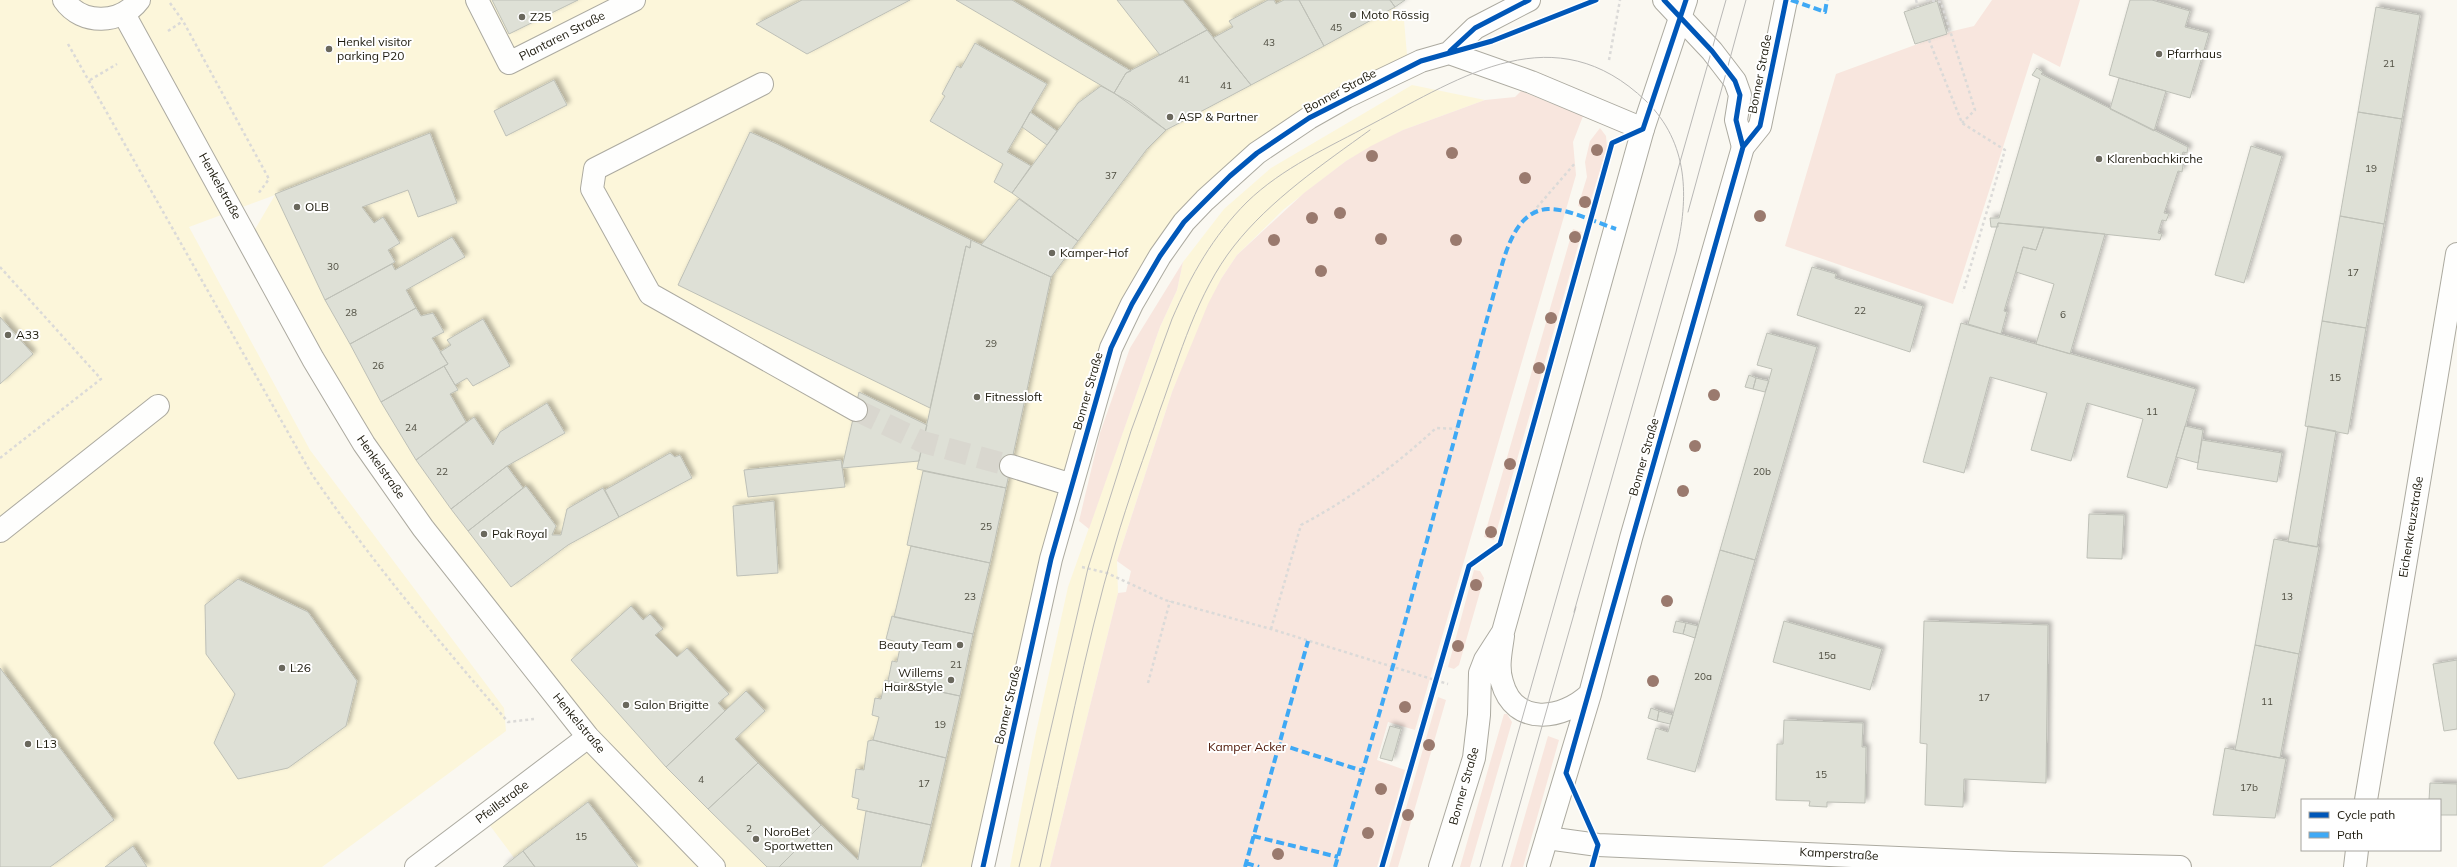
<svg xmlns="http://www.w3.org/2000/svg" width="2457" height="867" viewBox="0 0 2457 867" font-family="Mulish,sans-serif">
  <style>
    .built { fill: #fcf6da }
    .green { fill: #f8e6de }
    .building { fill: #dee0d6; stroke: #bec0b7; filter: url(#shadow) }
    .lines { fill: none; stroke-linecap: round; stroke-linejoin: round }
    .minor-tunnel { stroke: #d9d7cf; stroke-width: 22; stroke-dasharray: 22 11; stroke-linecap: butt }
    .minor-casing { stroke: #acaaa0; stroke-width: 24 }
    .major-casing { stroke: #acaaa0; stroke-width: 24 }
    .path { stroke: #dbdad8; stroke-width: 2.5; stroke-dasharray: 3 3; stroke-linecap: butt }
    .minor { stroke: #fefefd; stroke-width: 22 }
    .major { stroke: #fefefd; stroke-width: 22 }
    .tram { stroke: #b9b8b6; stroke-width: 1 }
    .quiet { stroke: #3fa9f5; stroke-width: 4; stroke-dasharray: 8 4; stroke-linecap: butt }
    .cycleway-casing { stroke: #fff; stroke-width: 8 }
    .cycleway { stroke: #0057b8; stroke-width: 5 }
    .tree { fill: #9a7a6e }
    .poi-dot { fill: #6a685d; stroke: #fff; stroke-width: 1.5 }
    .labels { text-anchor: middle; stroke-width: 4; stroke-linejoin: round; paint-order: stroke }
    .number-label { font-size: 10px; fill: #4f4e41 }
    .poi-label { font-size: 12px; fill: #1d1a0d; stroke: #fff; text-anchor: start }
    .street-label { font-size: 12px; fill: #1d1a0d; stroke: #fff }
    .park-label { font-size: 12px; fill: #4b1302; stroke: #fff }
  </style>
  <defs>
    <filter id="shadow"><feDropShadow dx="3.5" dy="-3.5" stdDeviation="2" flood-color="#0004"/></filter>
  </defs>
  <rect width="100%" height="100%" fill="#faf8f1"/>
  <path class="built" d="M0 0H1389L1404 20 1407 55 1307 114 1255 150 1133 295 980 867H521L488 823 596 737 368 441 254 231 275 195 189 227 310 450 504 708 506 731 322 867H0Z
    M1412 85 1485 100 1403 130 1346 161 1284 209 1237 255 1221 279 1172 392 1117 561 1118 593 1050 867H1010L1035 737 1068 587 1160 327 1177 290 1183 262 1224 209 1271 168Z"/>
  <path class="green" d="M1992 0H2080L2060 67 2033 53 1953 304 1785 246 1836 74 1953 31 1974 26Z
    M1521 91 1583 116 1573 142 1576 175 1415 730 1388 722 1377 760 1405 770 1377 867H1050L1118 593 1126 592 1131 571 1117 561 1172 392 1208 304 1221 279 1237 255 1304 193 1346 161 1371 146 1403 130 1485 100 1515 97Z
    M1600 128 1606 136 1607 148 1588 209 1578 206 1587 177 1585 162 1590 141Z
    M1573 229 1582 232 1494 540 1484 537Z
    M1183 262 1177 290 1160 327 1089 529 1079 521 1100 433 1130 348Z
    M1474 570 1480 571 1484 578 1459 665 1454 669 1448 667Z
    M1438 697 1446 700 1398 867H1389Z
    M1504 714H1507L1512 722 1470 867H1460Z
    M1548 736 1559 740 1523 867H1510Z"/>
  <path class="building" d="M492 0H578L509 34Z
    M802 0H910L807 54 756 24Z
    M956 0H1012L1131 71 1126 73 1114 93Z
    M1117 0H1183L1207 30 1160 55Z
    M1268 0H1274L1276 4 1284 0H1299L1324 46 1251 85 1213 38 1233 27 1229 21Z
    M1299 0H1390L1395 7 1324 46Z
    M1390 0H1405L1395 7Z
    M2130 0H2152L2190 11 2185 27 2209 33 2190 98 2109 75Z
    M1937 1 1947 34 1915 44 1904 12Z
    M2376 7 2420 15 2402 119 2358 112Z
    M1207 30 1251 85 1166 130 1114 93 1126 73Z
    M975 43 1047 84 1007 152 1031 166 1012 193 994 182 1003 164 930 121 945 96 942 94 957 66 961 68Z
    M2037 68 2043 72 2041 74 2188 147 2187 153 2183 152 2180 164 2183 165 2182 172 2178 171 2164 213 2169 214 2166 221 2162 220 2158 233 2162 234 2160 240 1998 223V227H1991L1990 218H1999L2040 79 2032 75Z
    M2119 78 2166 91 2154 131 2110 109Z
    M554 80 567 105 506 136 494 111Z
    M1101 86 1130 102 1166 130 1147 149 1078 241 1012 193 1078 103Z
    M1030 112 1057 131 1047 145 1022 127Z
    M2358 112 2402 119 2384 224 2340 216Z
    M750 132 777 144 971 240 970 248 966 246 930 408 678 285Z
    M430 133 457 203 418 217 408 190 362 207 374 223 383 217 400 243 388 250 395 262 325 300 275 194Z
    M2251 146 2282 156 2244 283 2215 275Z
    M1019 199 1078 241 1051 277 981 245Z
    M2340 216 2384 224 2366 328 2322 321Z
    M1998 223 2044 227 2036 250 2023 247 2004 311 2007 312 2001 334 1968 324Z
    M2044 227 2105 234 2070 354 2036 344 2054 284 2016 272 2023 247 2036 250Z
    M452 237 465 257 406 290 416 308 350 344 325 300 392 264 395 270Z
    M971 240 1051 277 1006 488 917 469 966 246 970 248Z
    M1812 267 1836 274 1835 278 1923 306 1910 352 1797 315Z
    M416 308 421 316 433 313 444 332 432 338 448 364 381 402 350 344Z
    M0 317 33 354 0 384Z
    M483 319 510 366 473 386 467 378 455 385 444 366 448 364 440 352 451 345 447 340Z
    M2322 321 2366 328 2348 434 2305 426Z
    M1961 323 2196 389 2167 488 2127 477 2143 419 2087 403 2071 461 2031 450 2047 393 1990 377 1964 473 1923 462Z
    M1767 333 1817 347 1755 560 1720 550 1772 369 1757 365Z
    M444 366 458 390 450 394 466 422 416 460 381 402Z
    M1749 375 1756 378 1753 389 1745 387Z
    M1756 378 1769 381 1765 392 1753 389Z
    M859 392 927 425 919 461 842 468Z
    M547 403 565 433 507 466 451 509 416 460 474 417 493 445 500 432Z
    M2185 426 2203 430 2198 463 2176 457Z
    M2308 426 2336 431 2317 547 2288 542Z
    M2202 440 2282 453 2277 482 2197 469Z
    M670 453 675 457 680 455 692 478 619 517 605 490Z
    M841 460 845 487 748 497 744 470Z
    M507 466 523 488 468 531 451 509Z
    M923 471 1006 488 990 563 907 545Z
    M526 486 556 526 552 535H561L567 509 603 488 619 517 568 545 511 587 468 531Z
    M774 501 778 573 737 576 733 506Z
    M2089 514 2124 515 2122 559 2087 558Z
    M2274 539 2319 547 2299 654 2255 645Z
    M911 546 990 563 973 634 894 617Z
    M1720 550 1755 560 1695 772 1647 759 1656 728 1668 732Z
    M238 579 308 612 357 681 346 726 288 768 238 779 214 743 235 694 206 654 205 605Z
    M631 606 643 620 650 614 663 629 655 635 677 657 687 648 729 694 718 703 725 711 666 767 571 660Z
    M892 616 973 634 960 696 888 681 892 661 897 662 901 643 886 639Z
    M1676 621 1686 623 1683 634 1673 632Z
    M1784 621 1882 649 1870 690 1773 662Z
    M1924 621 2048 625 2046 783 1964 779 1963 807 1925 805 1927 744 1920 743Z
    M1686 623 1698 626 1695 638 1683 634Z
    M2255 645 2299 654 2280 758 2235 750Z
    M2457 660V729L2444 731 2433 664Z
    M0 668 114 820 50 867H0Z
    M885 680 960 696 946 758 873 740 879 717 872 715 875 698 881 699Z
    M746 691 765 711 735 739 758 763 708 809 666 767Z
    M1651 708 1659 711 1657 721 1648 718Z
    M1659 711 1673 715 1670 724 1657 721Z
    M1784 720 1863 723 1862 747H1866L1865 803 1827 802V807L1809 806 1810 801 1776 800 1777 744H1783Z
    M1390 726 1401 729 1392 761 1380 758Z
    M873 740 946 758 931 825 857 809 859 799 852 797 856 769 864 770 868 741Z
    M2225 748 2286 759 2275 818 2213 815Z
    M758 763 821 825 779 867H767L708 809Z
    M2430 783 2457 784V815H2440V800H2429Z
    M588 802 638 867H535L523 851Z
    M866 811 931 825 921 867H779L821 825 858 860Z
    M133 846 147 867H105Z
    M523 851 535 867H503Z"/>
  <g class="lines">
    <path class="minor-tunnel" d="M856 410 923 442 1011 466"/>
    <defs>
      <path id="minor" d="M64 0C82 26 121 24 139 0
        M477 0 509 63 634 0
        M1664 0 1712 51 1735 81 1740 95 1736 120 1743 147
        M124 14 313 359 364 444 423 528 588 737 714 867
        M1449 53 1531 82 1643 129
        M762 84 595 169 592 189 650 294 856 410
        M1011 466 1072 485
        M0 531 158 406
        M2366 800 2457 254
        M1547 838 1598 845 2014 863 2180 867
        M416 867 588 737
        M983 867 1051 559 1111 348 1132 304 1160 256 1184 222 1205 200 1257 153 1309 118 1346 97 1421 61 1449 53 1475 28 1529 0
        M2355 867 2357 850"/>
      <path id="major" d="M1503 636C1501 651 1497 667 1502 682 1514 727 1563 720 1590 694
        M1440 867 1474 758 1479 715 1480 673 1485 660 1503 632 1643 129 1686 0
        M1538 867 1590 694 1631 538 1743 147 1760 126 1786 0"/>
    </defs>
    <use href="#minor" class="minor-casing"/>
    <use href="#major" class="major-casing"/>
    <path class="path" d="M1916 0 1918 7
      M1926 0 1941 2 1975 110 1962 123
      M170 3 183 21 269 179 258 194
      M168 31 183 21
      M1929 40 1962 123 2005 150 1963 292
      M68 44 311 473C371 561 439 641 508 722L534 719
      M1609 60 1620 0
      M90 80 117 64
      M1533 212 1576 162
      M0 267 101 379 0 458
      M1082 567 1107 573 1165 600 1271 629 1448 684
      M1271 629 1301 525C1350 499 1395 466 1436 428L1459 429
      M1148 683 1170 601"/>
    <use href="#minor" class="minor"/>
    <use href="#major" class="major"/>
    <path class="tram" d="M1688 212 1746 0
      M1019 867 1088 568 1131 431 1172 319C1191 275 1213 236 1247 202 1282 168 1329 147 1372 124 1463 76 1555 14 1646 101 1689 143 1689 198 1676 252L1574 612
      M1040 867C1064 760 1084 651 1115 545 1128 499 1145 455 1160 410 1180 355 1197 293 1234 246 1270 200 1323 164 1370 130
      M1480 867 1726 0
      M1502 867 1576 607"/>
    <path class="quiet" d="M1791 0 1825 12 1827 0
      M1279 744 1363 771
      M1253 836 1338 857
      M1246 863 1259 867
      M1245 867 1308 641
      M1335 867 1393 666 1494 293C1503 264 1511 211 1548 209 1566 208 1598 223 1616 229"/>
    <defs>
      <path id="cycleway" d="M1664 0 1712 51 1735 81 1740 95 1736 120 1743 147
        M1450 51 1475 28 1529 0
        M983 867 1051 559 1111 348 1132 304 1160 256 1184 222 1230 176 1257 153 1309 118 1421 61 1492 41 1596 0
        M1382 867 1469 566 1500 544 1612 143 1643 129 1686 0
        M1592 867 1598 845 1566 773 1743 147 1760 126 1786 0"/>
    </defs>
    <use href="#cycleway" class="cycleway-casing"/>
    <use href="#cycleway" class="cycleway"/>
  </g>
  <g class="tree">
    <circle cx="1597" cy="150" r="6"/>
    <circle cx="1452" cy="153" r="6"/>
    <circle cx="1372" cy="156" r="6"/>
    <circle cx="1525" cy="178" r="6"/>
    <circle cx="1585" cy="202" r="6"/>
    <circle cx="1340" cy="213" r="6"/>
    <circle cx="1760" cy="216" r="6"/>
    <circle cx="1312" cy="218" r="6"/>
    <circle cx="1575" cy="237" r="6"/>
    <circle cx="1381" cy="239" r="6"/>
    <circle cx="1274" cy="240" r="6"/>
    <circle cx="1456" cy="240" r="6"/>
    <circle cx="1321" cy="271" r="6"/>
    <circle cx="1551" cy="318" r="6"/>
    <circle cx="1539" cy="368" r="6"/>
    <circle cx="1714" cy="395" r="6"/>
    <circle cx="1695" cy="446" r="6"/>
    <circle cx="1510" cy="464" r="6"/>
    <circle cx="1683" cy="491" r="6"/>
    <circle cx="1491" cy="532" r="6"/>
    <circle cx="1476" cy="585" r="6"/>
    <circle cx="1667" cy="601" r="6"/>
    <circle cx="1458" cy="646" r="6"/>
    <circle cx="1653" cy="681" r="6"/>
    <circle cx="1405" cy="707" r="6"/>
    <circle cx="1429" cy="745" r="6"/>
    <circle cx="1381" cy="789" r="6"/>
    <circle cx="1408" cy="815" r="6"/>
    <circle cx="1368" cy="833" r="6"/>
    <circle cx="1278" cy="854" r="6"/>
  </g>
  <g class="poi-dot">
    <circle cx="1353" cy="15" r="4"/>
    <circle cx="522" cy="17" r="4"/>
    <circle cx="329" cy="49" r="4"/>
    <circle cx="2159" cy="54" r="4"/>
    <circle cx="1170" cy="117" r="4"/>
    <circle cx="2099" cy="159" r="4"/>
    <circle cx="297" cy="207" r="4"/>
    <circle cx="1052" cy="253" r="4"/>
    <circle cx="8" cy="335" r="4"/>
    <circle cx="977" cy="397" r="4"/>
    <circle cx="484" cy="534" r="4"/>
    <circle cx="960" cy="645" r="4"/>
    <circle cx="282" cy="668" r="4"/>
    <circle cx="951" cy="680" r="4"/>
    <circle cx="626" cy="705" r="4"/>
    <circle cx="28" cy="744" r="4"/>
    <circle cx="756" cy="839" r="4"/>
  </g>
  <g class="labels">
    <g class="number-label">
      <text x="1336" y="31">45</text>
      <text x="1269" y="46">43</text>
      <text x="2389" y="67">21</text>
      <text x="1184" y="83">41</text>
      <text x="1226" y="89">41</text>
      <text x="2371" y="172">19</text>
      <text x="1111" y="179">37</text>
      <text x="333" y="270">30</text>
      <text x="2353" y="276">17</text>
      <text x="1860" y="314">22</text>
      <text x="351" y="316">28</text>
      <text x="2063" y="318">6</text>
      <text x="991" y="347">29</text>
      <text x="378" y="369">26</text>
      <text x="2335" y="381">15</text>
      <text x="2152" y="415">11</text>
      <text x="411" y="431">24</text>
      <text x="442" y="475">22</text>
      <text x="1762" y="475">20b</text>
      <text x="986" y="530">25</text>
      <text x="970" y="600">23</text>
      <text x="2287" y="600">13</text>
      <text x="1827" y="659">15a</text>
      <text x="956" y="668">21</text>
      <text x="1703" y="680">20a</text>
      <text x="1984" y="701">17</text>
      <text x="2267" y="705">11</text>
      <text x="940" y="728">19</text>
      <text x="1821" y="778">15</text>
      <text x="701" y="783">4</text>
      <text x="924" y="787">17</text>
      <text x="2249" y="791">17b</text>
      <text x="749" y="832">2</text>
      <text x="581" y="840">15</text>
    </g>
    <g class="poi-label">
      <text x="1361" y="19">Moto Rössig</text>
      <text x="530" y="21">Z25</text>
      <text x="337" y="46">Henkel visitor<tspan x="337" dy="14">parking P20</tspan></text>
      <text x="2167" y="58">Pfarrhaus</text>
      <text x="1178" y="121">ASP &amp; Partner</text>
      <text x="2107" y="163">Klarenbachkirche</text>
      <text x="305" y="211">OLB</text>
      <text x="1060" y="257">Kamper-Hof</text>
      <text x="16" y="339">A33</text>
      <text x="985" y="401">Fitnessloft</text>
      <text x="492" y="538">Pak Royal</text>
      <text x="952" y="649" text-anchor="end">Beauty Team</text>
      <text x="290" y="672">L26</text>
      <text x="943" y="677" text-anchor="end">Willems<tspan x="943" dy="14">Hair&amp;Style</tspan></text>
      <text x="634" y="709">Salon Brigitte</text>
      <text x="36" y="748">L13</text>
      <text x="764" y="836">NoroBet<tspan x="764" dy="14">Sportwetten</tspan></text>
    </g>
    <g class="street-label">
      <text transform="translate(562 36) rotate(-27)" y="4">Plantaren Straße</text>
      <text transform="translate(1760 74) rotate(-79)" y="4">Bonner Straße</text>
      <text transform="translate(1340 91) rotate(-28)" y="4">Bonner Straße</text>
      <text transform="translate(220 186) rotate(61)" y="4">Henkelstraße</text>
      <text transform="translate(1088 391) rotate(-74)" y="4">Bonner Straße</text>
      <text transform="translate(1644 457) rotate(-74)" y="4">Bonner Straße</text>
      <text transform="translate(381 467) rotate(55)" y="4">Henkelstraße</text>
      <text transform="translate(2411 527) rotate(-81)" y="4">Eichenkreuzstraße</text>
      <text transform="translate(1008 705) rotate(-77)" y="4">Bonner Straße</text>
      <text transform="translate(579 723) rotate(50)" y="4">Henkelstraße</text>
      <text transform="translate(1464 786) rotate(-74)" y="4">Bonner Straße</text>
      <text transform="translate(502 802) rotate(-37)" y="4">Pfeillstraße</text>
      <text transform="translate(1839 854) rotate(3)" y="4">Kamperstraße</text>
    </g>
    <g class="park-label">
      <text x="1247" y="751">Kamper Acker</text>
    </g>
  </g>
  <rect x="2301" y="799" width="140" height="52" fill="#ffffff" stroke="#a5a39e"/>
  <rect x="2309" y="812" width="20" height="6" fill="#0057b8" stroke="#a5a39e"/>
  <text x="2337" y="819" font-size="12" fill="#1d1a0d">Cycle path</text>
  <rect x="2309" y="832" width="20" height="6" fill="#3fa9f5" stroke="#a5a39e"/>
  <text x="2337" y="839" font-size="12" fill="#1d1a0d">Path</text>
</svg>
